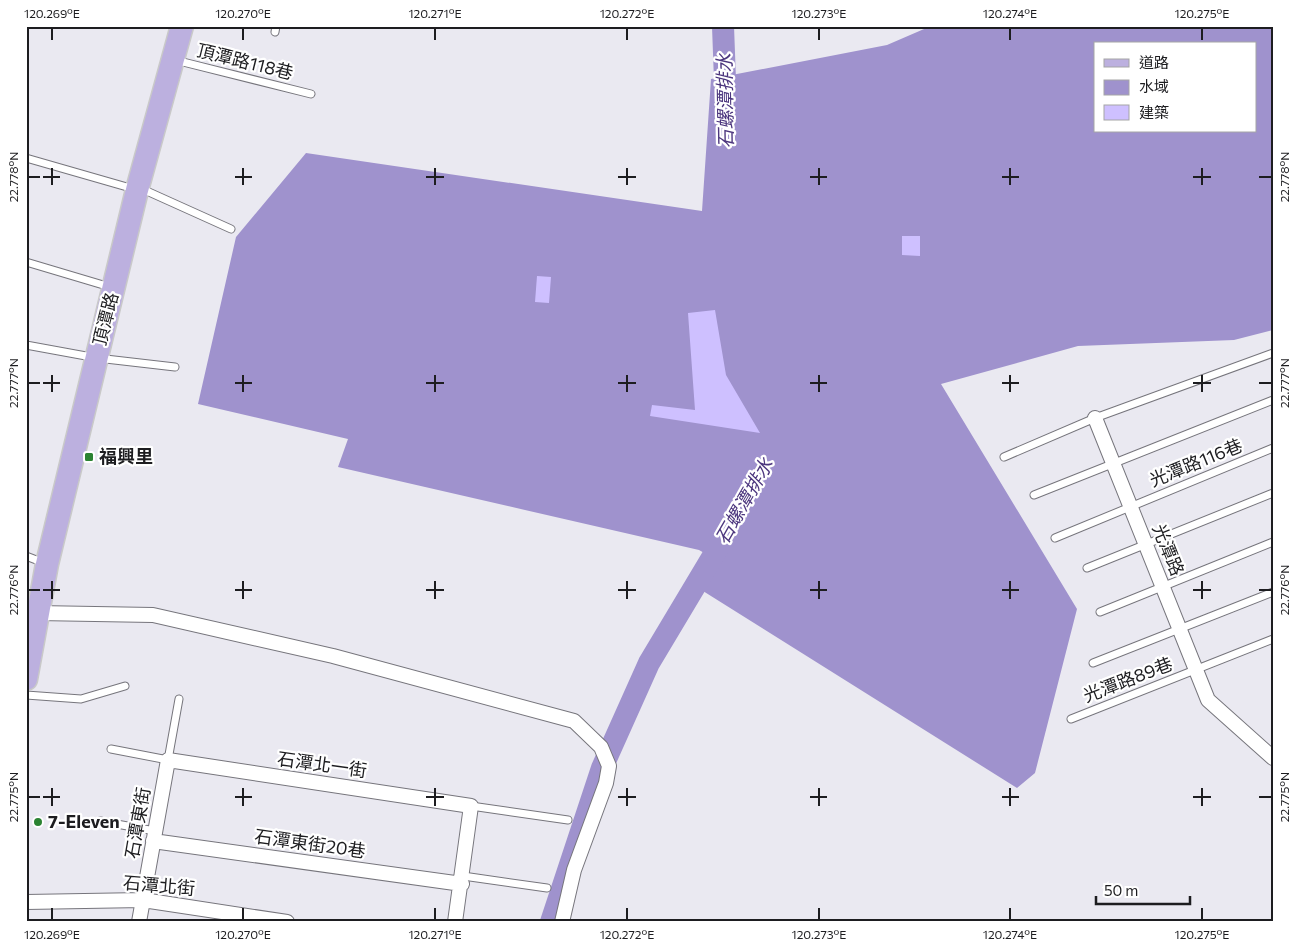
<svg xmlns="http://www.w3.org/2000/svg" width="1299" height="948" viewBox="0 0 1299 948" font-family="Commissioner,'Noto Sans TC',sans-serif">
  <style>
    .water { fill: #9f92cd; fill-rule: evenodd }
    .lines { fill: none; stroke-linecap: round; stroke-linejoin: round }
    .river { stroke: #9f92cd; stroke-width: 22 }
    .building { fill: #cec0ff }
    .service-casing { stroke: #76757c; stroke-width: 9 }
    .minor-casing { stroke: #76757c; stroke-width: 16 }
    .primary-casing { stroke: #c9c9c9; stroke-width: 25 }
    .service { stroke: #fff; stroke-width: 7 }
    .minor { stroke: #fff; stroke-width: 14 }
    .primary { stroke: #bcb0df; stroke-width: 22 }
    .ticks { fill: none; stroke: #1d1d20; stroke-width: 2 }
    .poi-dot { fill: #2b8332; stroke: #fff; stroke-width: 2 }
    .labels { text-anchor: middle; stroke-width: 4.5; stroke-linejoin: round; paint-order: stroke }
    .street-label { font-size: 18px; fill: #1d1d20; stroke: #fff }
    .poi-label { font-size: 18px; font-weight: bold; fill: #1d1d20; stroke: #fff; text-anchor: start }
    .water-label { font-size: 19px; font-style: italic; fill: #4c367e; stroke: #fff }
    .neatline { fill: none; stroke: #1d1d20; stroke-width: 2 }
    .ticks-label { font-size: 12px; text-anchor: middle; fill: #1d1d20 }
  </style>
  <rect width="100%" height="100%" fill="#eae9f1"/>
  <path class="water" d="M931 26H1273V330L1234 340 1078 346 941 384 1077 609 1035 773 1017 788 703 591 720 562 699 550 338 467 348 439 198 404 236 237 306 153 702 211 711 79 887 45ZM1095 44H1255V131H1095Z"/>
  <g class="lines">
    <path class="river" d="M723 26 726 108
      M551 922 602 768 649 663 728 531"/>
  </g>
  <path class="building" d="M902 236H920V256L902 255Z
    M537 276 551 277 549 303 535 302Z
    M715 310 726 375 760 433 650 416 652 405 695 410 688 313Z"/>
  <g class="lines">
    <defs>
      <path id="service" d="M275 32 276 26
        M175 60 311 94
        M26 158 134 189
        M140 188 231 229
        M26 262 110 287
        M26 345 97 358 175 367
        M1004 457 1095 418 1273 353
        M1034 495 1273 400
        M1055 538 1273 448
        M26 556 44 563
        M1087 568 1273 493
        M1100 612 1273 542
        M1093 663 1273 592
        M26 695 81 699 125 686
        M1071 719 1273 639
        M111 749 168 760 179 699
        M471 806 568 820
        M100 821 155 831
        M463 876 547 888"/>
      <path id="minor" d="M1095 418 1208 700 1273 758
        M37 613 153 615 333 656 574 721 601 747 609 766 606 783 574 870 562 922
        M153 841 462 884
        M26 902 143 900 287 922
        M139 922 168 760 471 806 455 922"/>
      <path id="primary" d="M26 679 47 564 137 190 182 26"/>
    </defs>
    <use href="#service" class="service-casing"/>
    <use href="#minor" class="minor-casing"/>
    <use href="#primary" class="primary-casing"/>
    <use href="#service" class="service"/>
    <use href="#minor" class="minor"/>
    <use href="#primary" class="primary"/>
  </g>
  <path class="ticks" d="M52 28V40M243 28V40M435 28V40M627 28V40M819 28V40M1010 28V40M1202 28V40M52 168V185M243 168V185M435 168V185M627 168V185M819 168V185M1010 168V185M1202 168V185M28 177H40M43 177H60M235 177H252M426 177H444M618 177H636M810 177H827M1002 177H1019M1193 177H1211M1259 177H1272M52 375V392M243 375V392M435 375V392M627 375V392M819 375V392M1010 375V392M1202 375V392M28 383H40M43 383H60M235 383H252M426 383H444M618 383H636M810 383H827M1002 383H1019M1193 383H1211M1259 383H1272M52 581V599M243 581V599M435 581V599M627 581V599M819 581V599M1010 581V599M1202 581V599M28 590H40M43 590H60M235 590H252M426 590H444M618 590H636M810 590H827M1002 590H1019M1193 590H1211M1259 590H1272M52 788V806M243 788V806M435 788V806M627 788V806M819 788V806M1010 788V806M1202 788V806M28 797H40M43 797H60M235 797H252M426 797H444M618 797H636M810 797H827M1002 797H1019M1193 797H1211M1259 797H1272M52 908V920M243 908V920M435 908V920M627 908V920M819 908V920M1010 908V920M1202 908V920"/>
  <g class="poi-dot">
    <rect x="84" y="452" width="10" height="10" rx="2.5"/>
    <circle cx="38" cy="822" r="5"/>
  </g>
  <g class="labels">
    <g class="street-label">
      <text transform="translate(245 62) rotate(14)" y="6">頂潭路118巷</text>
      <text transform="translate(106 319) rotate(-76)" y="6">頂潭路</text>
      <text transform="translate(1196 463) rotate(-22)" y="6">光潭路116巷</text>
      <text transform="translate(1168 550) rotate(68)" y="6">光潭路</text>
      <text transform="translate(1128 680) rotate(-21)" y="6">光潭路89巷</text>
      <text transform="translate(322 765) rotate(8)" y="6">石潭北一街</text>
      <text transform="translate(138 823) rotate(-80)" y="6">石潭東街</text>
      <text transform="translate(310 844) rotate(8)" y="6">石潭東街20巷</text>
      <text transform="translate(159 886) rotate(5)" y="6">石潭北街</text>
    </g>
    <g class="poi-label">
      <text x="99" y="463">福興里</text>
      <text x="48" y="828">7-Eleven</text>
    </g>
    <g class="water-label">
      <text transform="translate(725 101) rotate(-91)" y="7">石螺潭排水</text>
      <text transform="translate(744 501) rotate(-60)" y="7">石螺潭排水</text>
    </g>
  </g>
  <rect width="1299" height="948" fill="none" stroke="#ffffff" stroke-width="55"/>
  <rect x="1094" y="42" width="162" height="90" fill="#ffffff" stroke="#a5a5a6"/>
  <rect x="1104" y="59" width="25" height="8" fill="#bcb0df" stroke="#a5a5a6"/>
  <text x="1139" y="68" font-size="15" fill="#1d1d20">道路</text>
  <rect x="1104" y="80" width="25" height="15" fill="#9f92cd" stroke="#a5a5a6"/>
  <text x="1139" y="92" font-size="15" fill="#1d1d20">水域</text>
  <rect x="1104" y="105" width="25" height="15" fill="#cec0ff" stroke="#a5a5a6"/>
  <text x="1139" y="118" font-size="15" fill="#1d1d20">建築</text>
  <path d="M1096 896v8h94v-8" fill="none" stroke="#1d1d20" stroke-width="2.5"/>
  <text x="1104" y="896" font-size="15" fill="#1d1d20" stroke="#ffffff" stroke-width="4" paint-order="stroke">50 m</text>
  <rect x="28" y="28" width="1244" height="892" class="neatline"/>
  <g class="ticks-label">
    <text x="52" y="18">120.269°E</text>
    <text x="243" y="18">120.270°E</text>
    <text x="435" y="18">120.271°E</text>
    <text x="627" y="18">120.272°E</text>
    <text x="819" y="18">120.273°E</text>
    <text x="1010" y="18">120.274°E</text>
    <text x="1202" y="18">120.275°E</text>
    <text transform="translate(14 177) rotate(-90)" y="4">22.778°N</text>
    <text transform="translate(1285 177) rotate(-90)" y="4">22.778°N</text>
    <text transform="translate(14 383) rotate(-90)" y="4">22.777°N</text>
    <text transform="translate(1285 383) rotate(-90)" y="4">22.777°N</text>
    <text transform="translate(14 590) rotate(-90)" y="4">22.776°N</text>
    <text transform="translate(1285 590) rotate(-90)" y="4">22.776°N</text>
    <text transform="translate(14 797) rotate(-90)" y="4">22.775°N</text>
    <text transform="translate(1285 797) rotate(-90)" y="4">22.775°N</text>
    <text x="52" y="939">120.269°E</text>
    <text x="243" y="939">120.270°E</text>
    <text x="435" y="939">120.271°E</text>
    <text x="627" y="939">120.272°E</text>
    <text x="819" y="939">120.273°E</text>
    <text x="1010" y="939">120.274°E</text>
    <text x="1202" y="939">120.275°E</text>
  </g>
</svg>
